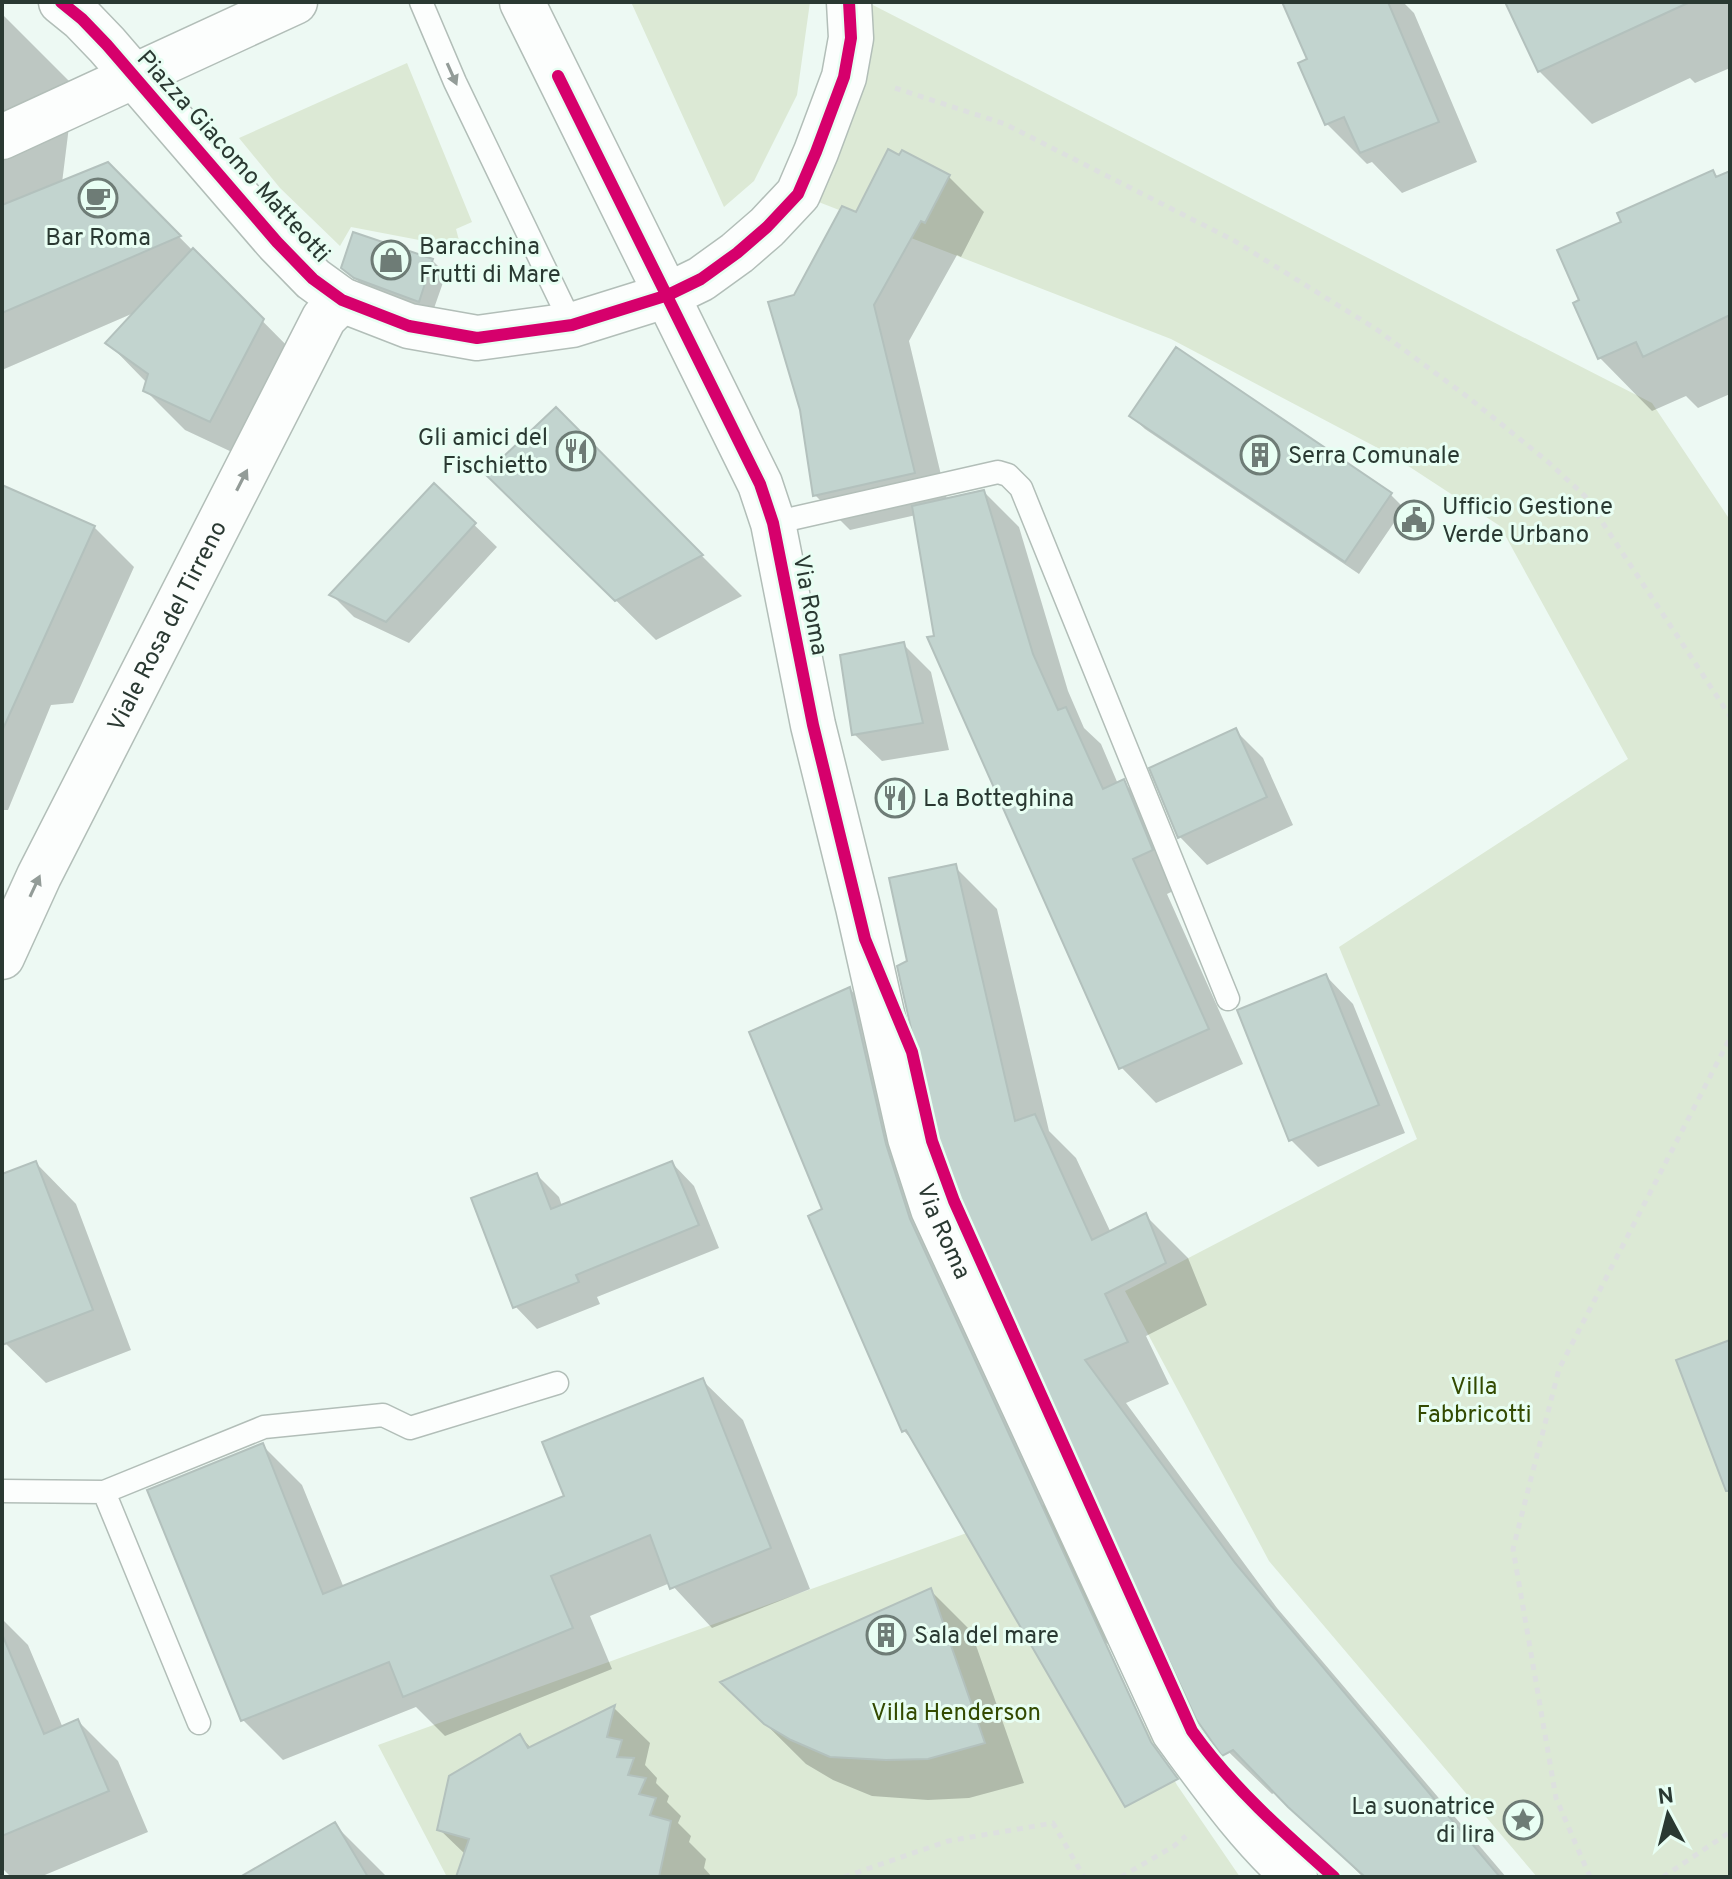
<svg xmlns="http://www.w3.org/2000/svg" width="1732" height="1879" viewBox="0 0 1732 1879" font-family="Overpass,sans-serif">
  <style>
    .green { fill: #dce9d5 }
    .shadow { fill: #0003 }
    .building { fill: #c2d4cf; stroke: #b3c1bd; stroke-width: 2 }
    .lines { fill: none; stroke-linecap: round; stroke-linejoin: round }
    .service-casing { stroke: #b2beb8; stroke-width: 25 }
    .minor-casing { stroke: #b2beb8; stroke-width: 47 }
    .tertiary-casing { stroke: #b2beb8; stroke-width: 47 }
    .path { stroke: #dde0df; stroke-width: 5; stroke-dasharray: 6 6; stroke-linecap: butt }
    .service { stroke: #fcfefd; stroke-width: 22 }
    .minor { stroke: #fcfefd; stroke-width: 44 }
    .tertiary { stroke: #fcfefd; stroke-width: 44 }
    .cycleway-casing { stroke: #e8fef3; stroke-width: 17 }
    .cycleway { stroke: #d6006c; stroke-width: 12 }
    .oneway { fill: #939c98 }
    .labels { text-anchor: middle; stroke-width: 6; stroke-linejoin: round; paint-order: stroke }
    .street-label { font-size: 24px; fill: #2a3932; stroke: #e8fef3 }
    .poi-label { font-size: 24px; fill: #2a3932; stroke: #e8fef3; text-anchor: start }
    .park-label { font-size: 24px; fill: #334a01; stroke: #e8fef3 }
  </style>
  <rect width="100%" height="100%" fill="#edf9f3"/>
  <path class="green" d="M631 2H810L797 95 754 181 724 207Z
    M867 2 1652 403 1730 520V1877H1537L1269 1561 1125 1291 1417 1139 1339 947 1628 759 1500 526 1393 456 1171 339 798 194Z
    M407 63 472 222 456 229 461 248 351 227 340 246 280 188 239 138Z
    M1050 1503 1127 1693 1177 1785 1240 1877H447L378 1745Z"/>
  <path class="shadow" d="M1307 2H1403L1414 13 1477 162 1402 193 1372 162 1367 164 1327 124 1310 60Z
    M1508 2H1730V68L1695 83 1690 78 1592 124 1539 71Z
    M2 14 74 86 62 183 107 164 302 361 251 461 185 430 145 390 147 383 108 343 136 312 2 370Z
    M1712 172 1718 178 1730 173V394L1698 408 1686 396 1652 411 1600 358 1581 301Z
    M949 177 984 212 961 257 957 255 909 341 947 500 984 492 1019 527 1068 691 1084 728 1101 744 1118 784 1123 782 1159 817 1186 885 1167 894 1243 1064 1156 1103 1121 1067 937 637 916 515 850 530 815 495 796 297 857 215Z
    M432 260 446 274 432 314 370 291 343 268Z
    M556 410 742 596 656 640 488 474Z
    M1131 416 1391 495 1404 508 1359 574 1145 429Z
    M434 486 497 547 409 643 354 617 332 595Z
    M2 487 94 527 134 567 73 703 51 705 8 810H2Z
    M903 644 931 672 949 750 882 761 854 734Z
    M1235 730 1263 758 1293 825 1207 865 1180 837Z
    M955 867 997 909 1049 1131 1076 1158 1111 1233 1146 1216 1188 1258 1207 1305 1146 1336 1169 1384 1126 1403 1277 1608 1506 1877H1363L1276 1792 1272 1794 1207 1731 909 962Z
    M1326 976 1353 1004 1405 1133 1318 1167 1291 1140Z
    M850 989 882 1022 1133 1667 1101 1638 904 1431 825 1210Z
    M36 1163 76 1204 131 1350 46 1383 5 1343 2 1334V1176Z
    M672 1163 694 1186 719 1248 597 1297 600 1304 537 1329 515 1306 537 1175 559 1197 562 1206Z
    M702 1380 743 1420 810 1589 712 1628 670 1583 590 1616 612 1669 445 1736 416 1707 283 1760 243 1720 262 1445 302 1485 344 1588 567 1497Z
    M931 1591 971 1631 1024 1783 969 1798 928 1800 872 1796 833 1780 806 1764 723 1682Z
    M2 1619 28 1645 63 1728 78 1721 118 1761 148 1832 40 1877H11L2 1868Z
    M614 1708 650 1743 645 1765 657 1778 656 1783 669 1796 667 1802 681 1816 678 1823 691 1836 689 1842 706 1859 704 1868 712 1877H458L466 1855 439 1829 520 1736 532 1749Z
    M335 1825 387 1877H244Z"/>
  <path class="building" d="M1282 2H1388L1439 122 1360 153 1344 117 1325 125 1298 63 1307 59Z
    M1505 2H1690L1538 72Z
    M888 149 899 155 902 150 950 175 925 223 921 221 874 305 915 473 813 496 800 410 768 302 794 295 842 206 856 212Z
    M108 162 181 236 2 313V205Z
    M1713 170 1716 177 1730 171V315L1643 357 1636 342 1598 359 1573 303 1579 300 1557 250 1621 222 1617 213Z
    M353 232 433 259 419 302 354 278 341 268Z
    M193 248 264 319 210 422 143 391 148 374 105 343Z
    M1176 347 1392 493 1345 562 1129 416Z
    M556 407 703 555 615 601 485 474Z
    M434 483 476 523 386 622 329 595Z
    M2 485 95 526 2 731Z
    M984 490 1033 654 1058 710 1066 707 1103 789 1124 779 1153 850 1133 859 1209 1029 1119 1069 927 637 934 636 912 506Z
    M904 642 923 723 852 735 840 655Z
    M1236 728 1267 797 1178 838 1149 768Z
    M956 864 1015 1121 1035 1114 1092 1240 1146 1213 1166 1263 1105 1294 1128 1342 1085 1360 1235 1563 1500 1877H1365L1288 1807 1233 1750 1222 1756 1196 1719 956 1200 934 1131 897 966 907 961 889 878Z
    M1326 974 1379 1105 1289 1141 1237 1010Z
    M850 987 886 1144 910 1219 1151 1742 1178 1779 1125 1807 906 1430 902 1432 808 1216 822 1209 749 1032Z
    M36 1161 93 1310 2 1345V1174Z
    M672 1161 699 1225 576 1275 579 1282 513 1308 471 1198 537 1173 551 1209Z
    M1730 1340V1491H1726L1676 1360Z
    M703 1378 771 1548 670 1589 650 1535 551 1576 573 1628 403 1697 389 1662 241 1721 147 1490 263 1443 323 1594 564 1496 542 1442Z
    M931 1588 985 1743 928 1759 886 1760 830 1757 791 1740 764 1724 720 1682Z
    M2 1634 44 1734 78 1719 109 1791 2 1836Z
    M615 1705 607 1737 622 1740 617 1757 634 1758 628 1775 646 1778 639 1794 656 1798 650 1815 671 1821 659 1877H456L469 1839 437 1830 449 1776 520 1734 528 1748Z
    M335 1822 368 1877H240Z"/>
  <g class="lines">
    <defs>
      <path id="service" d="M421 2 455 82 572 325
        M773 523 998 472 1008 475 1021 488 1228 999
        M2 1491 104 1492 264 1427 383 1415 410 1428 557 1383
        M104 1492 199 1723"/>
      <g id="minor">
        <path d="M61 2 82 19 107 45 277 242 313 279 342 300 409 326 477 338 572 325 668 295 701 279 737 253 767 227 798 194 816 152 844 77 851 38 849 2"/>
        <path id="s1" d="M522 2 760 484 773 523 813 725 858 907 910 1138 933 1209 1174 1732C1211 1782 1248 1835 1295 1877"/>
        <path id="s2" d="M2 957 39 876 324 318 342 300"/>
      </g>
      <path id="tertiary" d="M2 137 295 2"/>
    </defs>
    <use href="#service" class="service-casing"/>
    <use href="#minor" class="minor-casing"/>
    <use href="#tertiary" class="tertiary-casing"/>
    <path class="path" d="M895 88 1005 124 1233 240 1376 329 1469 398 1547 461 1585 496 1730 716
      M844 1877 948 1841 1053 1823 1084 1877
      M1121 1877 1174 1846 1186 1836
      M1590 1877 1556 1798 1513 1549 1559 1369 1730 1038
      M1663 1877 1730 1832"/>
    <use href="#service" class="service"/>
    <use href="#minor" class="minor"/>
    <use href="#tertiary" class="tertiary"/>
    <defs>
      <path id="cycleway" d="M61 2 82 19 107 45 277 242 313 279 342 300 409 326 477 338 572 325 668 295 701 279 737 253 767 227 798 194 816 152 844 77 851 38 849 2
        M558 76 760 484 773 523 813 725 865 939 912 1052 932 1141 954 1201 1192 1731C1232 1787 1283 1832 1334 1877"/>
    </defs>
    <use href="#cycleway" class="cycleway-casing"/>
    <use href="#cycleway" class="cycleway"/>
  </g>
  <defs><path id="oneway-solid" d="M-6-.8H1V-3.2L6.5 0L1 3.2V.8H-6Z" transform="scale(2)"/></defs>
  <g class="oneway">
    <use href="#oneway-solid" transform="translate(452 74) rotate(66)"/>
    <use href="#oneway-solid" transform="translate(242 480) rotate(-63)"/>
    <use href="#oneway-solid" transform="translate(35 886) rotate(-65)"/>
  </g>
  <defs>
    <symbol id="cafe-ring" viewBox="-11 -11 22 22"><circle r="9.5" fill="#e8fef3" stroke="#6e7c76" stroke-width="1.5"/><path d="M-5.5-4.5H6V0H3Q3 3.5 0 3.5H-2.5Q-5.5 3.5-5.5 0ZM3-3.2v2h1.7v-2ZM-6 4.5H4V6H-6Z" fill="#6e7c76"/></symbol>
    <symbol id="shop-ring" viewBox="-11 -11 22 22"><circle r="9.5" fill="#e8fef3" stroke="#6e7c76" stroke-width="1.5"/><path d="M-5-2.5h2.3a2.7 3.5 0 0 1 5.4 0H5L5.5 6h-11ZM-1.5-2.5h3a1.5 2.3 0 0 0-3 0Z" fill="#6e7c76"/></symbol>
    <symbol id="restaurant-ring" viewBox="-11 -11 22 22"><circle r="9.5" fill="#e8fef3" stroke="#6e7c76" stroke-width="1.5"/><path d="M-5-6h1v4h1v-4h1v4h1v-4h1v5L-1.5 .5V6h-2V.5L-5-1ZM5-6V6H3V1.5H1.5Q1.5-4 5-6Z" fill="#6e7c76"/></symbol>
    <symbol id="building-ring" viewBox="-11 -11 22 22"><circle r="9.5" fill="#e8fef3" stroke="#6e7c76" stroke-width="1.5"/><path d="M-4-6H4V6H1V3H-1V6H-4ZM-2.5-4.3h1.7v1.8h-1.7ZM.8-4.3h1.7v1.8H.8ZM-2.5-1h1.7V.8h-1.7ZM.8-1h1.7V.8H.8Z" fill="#6e7c76"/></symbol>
    <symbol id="civic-ring" viewBox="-11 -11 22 22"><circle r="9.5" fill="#e8fef3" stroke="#6e7c76" stroke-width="1.5"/><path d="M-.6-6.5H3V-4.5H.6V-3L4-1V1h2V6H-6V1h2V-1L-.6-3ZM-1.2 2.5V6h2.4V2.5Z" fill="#6e7c76"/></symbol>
    <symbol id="sight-ring" viewBox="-11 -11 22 22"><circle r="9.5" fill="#e8fef3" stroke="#6e7c76" stroke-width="1.5"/><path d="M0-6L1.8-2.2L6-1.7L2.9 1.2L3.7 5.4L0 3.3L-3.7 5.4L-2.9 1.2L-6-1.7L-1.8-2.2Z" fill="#6e7c76"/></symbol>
  </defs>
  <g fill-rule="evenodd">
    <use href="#cafe-ring" x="76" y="176" width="44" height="44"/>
    <use href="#shop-ring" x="369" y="238" width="44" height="44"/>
    <use href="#restaurant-ring" x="554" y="429" width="44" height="44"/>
    <use href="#building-ring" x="1238" y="433" width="44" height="44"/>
    <use href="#civic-ring" x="1392" y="498" width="44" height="44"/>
    <use href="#restaurant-ring" x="873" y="776" width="44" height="44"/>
    <use href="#building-ring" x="864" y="1613" width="44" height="44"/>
    <use href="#sight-ring" x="1501" y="1798" width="44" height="44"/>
  </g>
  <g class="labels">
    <g class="street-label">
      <text transform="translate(234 156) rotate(48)" y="8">Piazza Giacomo Matteotti</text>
      <text transform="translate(811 605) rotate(79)" y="8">Via Roma</text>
      <text dy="8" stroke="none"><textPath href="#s2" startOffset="370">Viale Rosa del Tirreno</textPath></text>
      <text dy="8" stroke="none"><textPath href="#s1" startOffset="1308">Via Roma</textPath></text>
    </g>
    <g class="poi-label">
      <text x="98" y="245" text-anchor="middle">Bar Roma</text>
      <text x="419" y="254">Baracchina<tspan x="419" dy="28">Frutti di Mare</tspan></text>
      <text x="548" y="445" text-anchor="end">Gli amici del<tspan x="548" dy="28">Fischietto</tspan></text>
      <text x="1288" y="463">Serra Comunale</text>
      <text x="1442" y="514">Ufficio Gestione<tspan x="1442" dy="28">Verde Urbano</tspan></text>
      <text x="923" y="806">La Botteghina</text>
      <text x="914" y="1643">Sala del mare</text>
      <text x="1495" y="1814" text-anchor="end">La suonatrice<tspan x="1495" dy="28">di lira</tspan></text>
    </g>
    <g class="park-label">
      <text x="1474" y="1394">Villa<tspan x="1474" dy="28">Fabbricotti</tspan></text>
      <text x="956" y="1720">Villa Henderson</text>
    </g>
  </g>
  <rect width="1732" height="1879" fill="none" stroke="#2a3932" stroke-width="8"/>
  <g transform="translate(1668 1815) rotate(353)" stroke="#e8fef3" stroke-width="6" paint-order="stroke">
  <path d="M0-6L14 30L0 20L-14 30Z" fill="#2a3932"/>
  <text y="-12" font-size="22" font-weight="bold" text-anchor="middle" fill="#2a3932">N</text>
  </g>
</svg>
